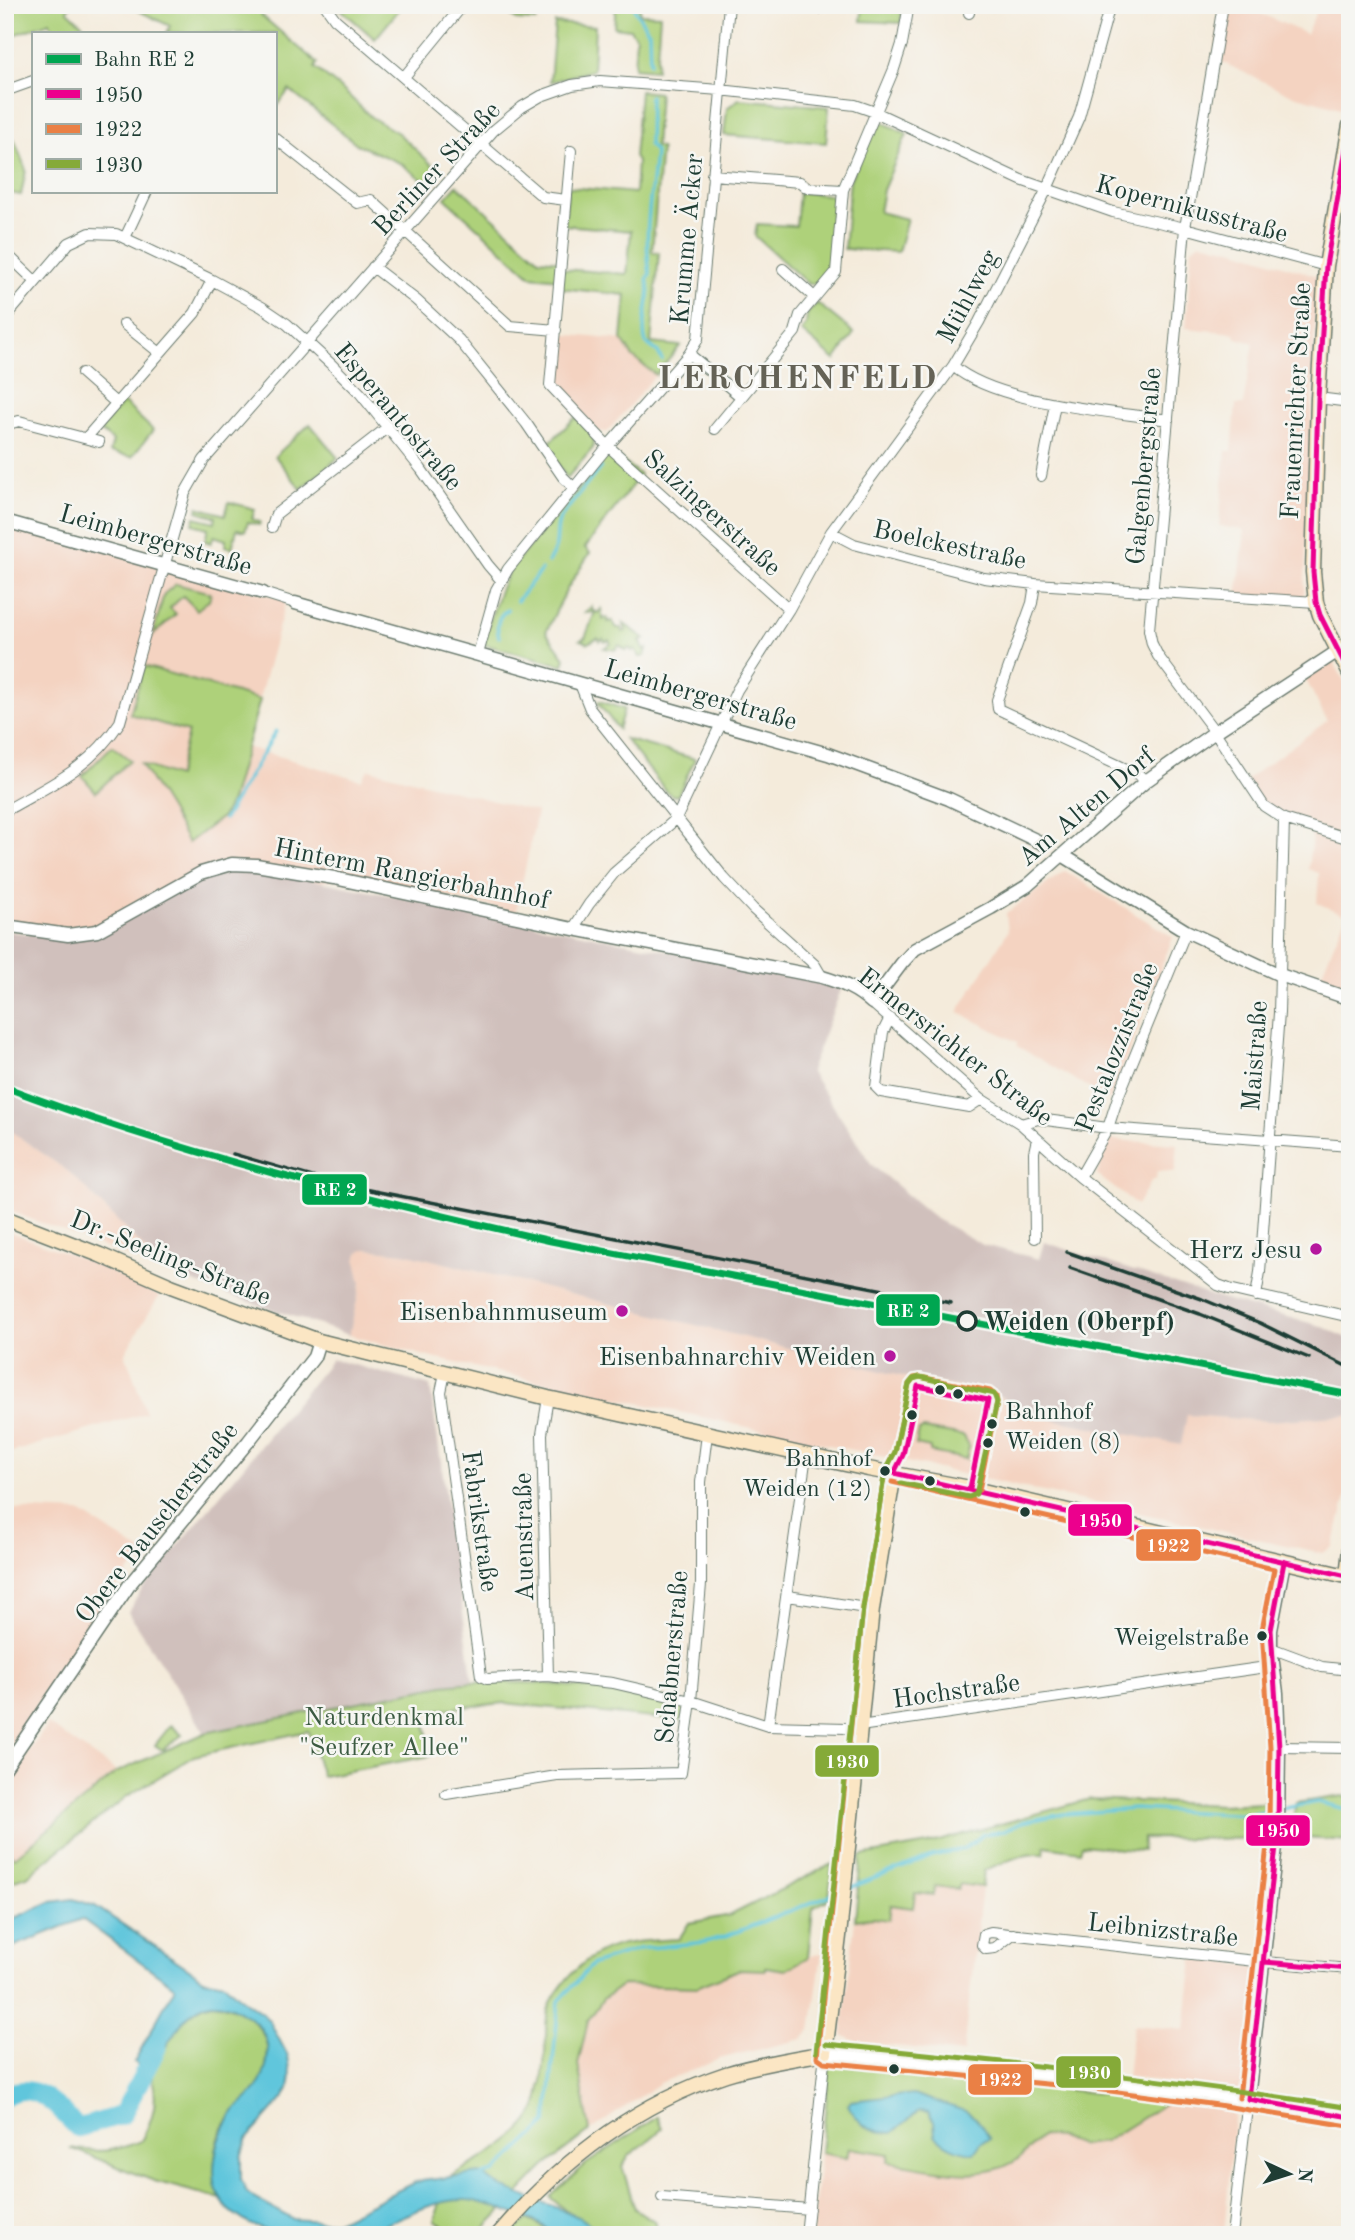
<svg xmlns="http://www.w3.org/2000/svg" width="1355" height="2240" viewBox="0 0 1355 2240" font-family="'Old Standard TT',serif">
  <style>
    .built { fill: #f4d3c1 }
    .industrial { fill: #d0c0bc }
    .green { fill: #aed17a; stroke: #668757; stroke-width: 2 }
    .water { fill: #60c6dc; stroke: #408288; stroke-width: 2 }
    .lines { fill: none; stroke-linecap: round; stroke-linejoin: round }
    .stream { stroke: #60c6dc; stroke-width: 3.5 }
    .river { stroke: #60c6dc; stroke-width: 19 }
    .minor-casing { stroke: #6a7a6e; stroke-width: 12 }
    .tertiary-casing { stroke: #6a7a6e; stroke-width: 15 }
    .secondary-casing { stroke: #6a7a6e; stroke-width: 17 }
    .minor { stroke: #fff; stroke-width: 10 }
    .tertiary { stroke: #fff; stroke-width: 12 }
    .secondary { stroke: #fbe6c4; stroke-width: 14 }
    .rail { stroke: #1f3d34; stroke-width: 3.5 }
    .bus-1-casing { stroke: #f6f6f2; stroke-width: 10 }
    .bus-2-casing { stroke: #f6f6f2; stroke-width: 10 }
    .bus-3-casing { stroke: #f6f6f2; stroke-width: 10 }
    .bus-1 { stroke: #ec008d; stroke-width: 5 }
    .bus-2 { stroke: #ea8045; stroke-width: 5 }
    .bus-3 { stroke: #85aa38; stroke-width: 5 }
    .rail-1-casing { stroke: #f6f6f2; stroke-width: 12 }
    .rail-1 { stroke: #00a651; stroke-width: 7 }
    .poi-dot { fill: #b5179e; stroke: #f6f6f2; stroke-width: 2.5 }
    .stop-dot { fill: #f6f6f2; stroke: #1f3d34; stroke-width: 3.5 }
    .bus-dot { fill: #1f3d34; stroke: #f6f6f2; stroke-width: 2.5 }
    .labels { text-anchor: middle; stroke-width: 5; stroke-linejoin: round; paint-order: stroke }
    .bus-label { font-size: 24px; fill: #1f3d34; stroke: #f6f6f2; text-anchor: end }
    .street-label { font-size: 26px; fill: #1f3d34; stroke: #f6f6f2 }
    .poi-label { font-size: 26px; fill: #1f3d34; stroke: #f6f6f2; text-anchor: end }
    .stop-label { font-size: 26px; font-weight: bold; fill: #1f3d34; stroke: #f6f6f2; text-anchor: start }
    .park-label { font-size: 26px; fill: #3c5b42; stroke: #f6f6f2 }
    .district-label { font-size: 33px; font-weight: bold; letter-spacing: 2px; fill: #646256; stroke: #f6f6f2 }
    .line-badge { stroke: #f6f6f2; stroke-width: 2.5 }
    .badge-label { font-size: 19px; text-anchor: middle; font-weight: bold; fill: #fff }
  </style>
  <rect width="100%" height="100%" fill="#f6f6f2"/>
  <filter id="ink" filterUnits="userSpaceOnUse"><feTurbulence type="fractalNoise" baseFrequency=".0143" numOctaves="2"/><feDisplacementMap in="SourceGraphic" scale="14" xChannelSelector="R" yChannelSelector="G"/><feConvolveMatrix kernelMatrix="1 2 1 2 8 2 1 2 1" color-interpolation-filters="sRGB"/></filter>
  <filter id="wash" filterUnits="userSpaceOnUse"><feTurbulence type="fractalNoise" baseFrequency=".00686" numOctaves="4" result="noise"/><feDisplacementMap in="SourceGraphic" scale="28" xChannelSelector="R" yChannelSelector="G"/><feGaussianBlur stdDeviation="1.57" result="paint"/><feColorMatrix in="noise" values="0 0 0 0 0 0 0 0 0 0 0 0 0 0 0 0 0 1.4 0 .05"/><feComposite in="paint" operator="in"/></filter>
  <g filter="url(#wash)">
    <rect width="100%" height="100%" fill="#f4ebdb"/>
    <path class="built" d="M1223 5H1242L1306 34 1319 6 1317 5H1350V76L1344 109 1290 94 1213 58Z
      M1201 242 1236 250 1317 276 1304 600 1237 597 1245 530 1219 526 1226 451H1232L1236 405H1243L1254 343 1236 338 1235 333 1186 328 1192 248Z
      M559 334 622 340 633 357 656 375 607 432 598 431 555 383Z
      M5 521 286 600 246 747 361 780 369 769 537 812 516 912 350 876 96 926 67 930 5 922Z
      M1330 656 1350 691V999L1316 987 1346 915 1317 903 1319 873 1308 869 1313 828 1264 806 1246 780 1327 721 1303 674Z
      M1065 871 1173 937 1110 1100 1017 1046V1042L958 1012 1008 931 1006 913Z
      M5 1127 69 1172 167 1271 5 1209Z
      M1112 1140 1178 1144 1175 1172 1157 1171 1156 1180H1152L1137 1205 1097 1175 1109 1142Z
      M5 1230 96 1265 159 1296 125 1353 146 1413 5 1454Z
      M365 1249 404 1253 905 1377 996 1394 1035 1416 1181 1444 1186 1415 1269 1421 1350 1415V1482L1333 1547 1322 1553 433 1358 349 1335 361 1284 356 1261 358 1253Z
      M5 1509 80 1512 143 1553 94 1618 5 1753Z
      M48 1724 117 1772 15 1857 5 1848V1787Z
      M959 1884 982 1887 963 2053 857 2042 842 2035 855 1920 872 1918 888 1919 891 1905 934 1886 958 1889Z
      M822 1953 811 2030 803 2039 722 2058 660 2083 590 2131 578 2064 588 2021 603 1999 611 1992 623 1985 697 1987 740 1969 786 1970 808 1957Z
      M1193 1959 1257 1967 1241 2094 1127 2077 1133 2025 1185 2030Z
      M830 2064 1235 2108 1224 2235H812Z"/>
    <path class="industrial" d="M241 869 298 877 819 981 841 990 810 1071 872 1165 936 1219 983 1245 1039 1259 1044 1242 1221 1299 1321 1326 1350 1339V1415L1269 1421 1187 1415 1181 1445 1035 1416 996 1394 905 1377 404 1253 366 1249 358 1253 356 1261 361 1283 349 1335 214 1290 167 1271 69 1172 5 1127V931L69 938 201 877 220 871Z
      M332 1359 430 1386 473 1682 443 1685 205 1733 128 1612 141 1591Z"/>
    <path class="green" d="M5 5H72L67 10 85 27 98 33H54L50 22 5 38Z
      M127 5H261V15L317 63 315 68 344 91 371 117 398 133 439 171 428 184 400 163 358 145 289 90 275 109V33H167L170 26Z
      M336 5H403L375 39Z
      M500 5H537L536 21 516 20Z
      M616 5H640V14L660 15 656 70 634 68 636 37 630 29 614 27Z
      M863 5H902L901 23 861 21Z
      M555 23 595 26 593 70 550 82Z
      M640 91 659 93 655 147 661 148 652 252 659 253 651 343 680 346 656 375 633 357 622 340 626 295 560 288V279L531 276 445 198 457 185 539 259 562 261V269L627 274 631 231 564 225 568 187 635 193 637 162 634 157Z
      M739 99 829 107 826 143 724 135 727 108Z
      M882 122 907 134 883 190 879 212 907 219 898 252 844 249 850 180 875 123Z
      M14 139 26 170 21 195 5 192V142Z
      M799 192 830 195 838 204 832 269 819 284H808L755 236 757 224 796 226Z
      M817 303 854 333 835 360 801 331 806 325 807 314Z
      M123 402 153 430 132 457 110 452 113 441 99 430Z
      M576 417 594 435 593 448 567 478 546 446Z
      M310 424 338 458 301 489 275 456Z
      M610 451 640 475 585 548 590 553 567 589 546 632 565 658 563 665 482 644 500 590 510 569Z
      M229 502 255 509 252 519 260 522 259 525 248 522 245 531 237 529 232 548 225 546 226 540 214 536 211 543 205 541 208 528 193 524 195 517 215 522 216 517 197 511 198 507 225 515Z
      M176 584 211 593 209 600 197 610 183 596 170 608 176 614 153 635 164 594Z
      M592 606V610L598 613 601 609 603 619 607 618 608 622 612 621 617 628H621L622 632 626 631 624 624 643 637 645 639 640 640 644 650 647 649 645 656 640 657 635 650 632 651 630 648 626 650 619 645 615 650 604 648 611 644 609 640 605 642 603 639 600 641 598 638 588 643 580 640 585 638 595 612 585 613Z
      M144 666 260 700 231 801 222 817 188 843 169 809 141 764 177 777 188 732 130 714Z
      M599 701 624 709 618 729 598 703Z
      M625 739 695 759 678 795 674 796 667 792Z
      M112 746 130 760 96 792 82 776Z
      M923 1429 964 1436 969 1447 966 1459 930 1452V1448L916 1445 919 1431Z
      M473 1682 541 1683 663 1697 685 1707 682 1721 504 1703 424 1711 430 1756 322 1776 308 1731 194 1756 126 1797 27 1876 5 1883V1849L15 1857 117 1772 205 1733 443 1685Z
      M171 1725 182 1735 162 1750 155 1745Z
      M1343 1796 1350 1798V1841L1291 1837 1296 1803Z
      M1090 1799 1221 1805 1265 1803 1262 1839 1143 1838 1142 1851 1082 1845 1080 1851 1045 1846 1044 1854C1023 1852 1004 1863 984 1870L982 1887 960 1884 958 1889 935 1886 933 1895 915 1893 913 1908 891 1905 889 1920 872 1918 855 1920 861 1856 928 1844Z
      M832 1864 829 1899 813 1908 808 1957 786 1970 765 1967V1970L740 1969 697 1987 623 1985 603 1999 588 2021 578 2064 590 2131 544 2167 478 2235H462L434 2221 449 2177C477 2161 522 2140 536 2108 542 2092 545 2055 546 2038 546 2030 546 2019 548 2011 551 1999 559 1989 567 1979 601 1940 631 1942 679 1939L689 1923 731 1915Z
      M212 2003C230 2005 248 2013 259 2028 273 2046 268 2070 256 2089 246 2105 228 2113 220 2135 213 2157 212 2179 221 2199L154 2181 70 2148C99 2153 113 2152 141 2141 153 2119 160 2098 150 2073 166 2048 181 2010 212 2003Z
      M830 2064 1169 2101 1104 2142 1080 2145 1059 2137 1042 2136C1034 2143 1027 2152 1018 2159 981 2185 929 2167 888 2162L889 2154 849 2148 847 2158 821 2153Z
      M657 2117 662 2129 628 2157 622 2166 635 2209 656 2222 657 2235C641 2235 622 2237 606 2235 598 2234 557 2204 550 2197L586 2164Z
      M527 2219 559 2235H511Z"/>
    <path class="water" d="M73 1899 95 1906 204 1979 224 1983 239 1997 262 2013 270 2022 288 2056 291 2076 289 2089 283 2099 247 2139 241 2157V2179L246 2192 255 2199 292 2219 335 2222 415 2182 480 2173C485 2175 488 2179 493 2182 528 2203 572 2204 602 2235 589 2235 572 2238 560 2235 552 2233 544 2225 536 2222 520 2216 481 2200 466 2200 427 2199 396 2223 360 2234 351 2237 339 2235 329 2235 291 2235 264 2237 233 2213 202 2189 214 2139 234 2112 240 2103 250 2098 256 2089 271 2066 274 2035 250 2018 238 2010 226 2002 211 2003 185 2006 163 2052 150 2073L134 2062 175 1987 82 1919 5 1950V1922L51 1902Z
      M913 2094 965 2111 977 2119 990 2139 981 2143 974 2153C958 2151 947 2147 935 2136L934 2122 928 2112 919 2111 892 2133C866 2131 861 2126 848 2105L851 2101 858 2100Z"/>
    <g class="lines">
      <path class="stream" d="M634 5 635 10 649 32 650 63
        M650 96 649 145 655 152C652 193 643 233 650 274L647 280C654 293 639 325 646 343L658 352 662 360
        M548 562C562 541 553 536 560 518L601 467
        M517 601 541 570
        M499 637C496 626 497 616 507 610
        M224 819 276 731
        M849 1888 932 1856 964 1849 984 1834 1004 1831 1022 1822 1063 1814 1135 1809 1250 1815 1317 1802 1350 1810
        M483 2175 495 2172 547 2123 559 2001 593 1964 639 1949 705 1942 726 1936 838 1892"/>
      <path class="river" d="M5 2096C35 2078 58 2108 78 2128L122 2115 157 2048"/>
    </g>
  </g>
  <g filter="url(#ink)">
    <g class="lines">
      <defs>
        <path id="minor" d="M325 5 335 19 543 197 566 200
          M1223 5 1185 228 1149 630 1152 644 1158 656 1215 732 1264 806 1284 819 1350 839
          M818 9V5
          M969 13 970 5
          M404 77 463 5
          M5 91 33 81
          M275 138 357 203 371 200 510 326 556 330
          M571 151 550 385 608 446 789 609
          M712 175 800 182 807 188 843 190
          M125 238 147 191
          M5 256 10 257 35 281
          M373 267 416 300 459 340 526 423 563 477 574 488
          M783 269 813 296
          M5 318 69 243 90 233 116 234 212 280 262 307 287 324 332 365 360 393 421 469 488 565 501 580
          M124 324 160 353
          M689 354 740 396
          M953 366C997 404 1110 411 1168 420
          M82 373 116 403
          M1318 398 1350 402
          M5 425 19 421 99 442
          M715 429 795 332 800 315 836 272 843 190 894 69 902 44 909 5
          M86 438 195 313 212 280
          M1041 476 1055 404
          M272 527 276 514 388 427
          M831 532 854 544 984 578 1035 584 1316 602
          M1035 584 1032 603 997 700 998 709 1139 775 1146 781
          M263 593 295 603
          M478 654 496 590 508 569 608 446 689 354 698 339 729 5
          M580 684 590 709 724 878 753 909 815 965 822 977
          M5 811C53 783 88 770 120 722L185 493 204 460 493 131 522 107 541 96 572 85 600 81 720 90 855 105 875 112 1021 180 1113 212 1185 228 1326 266
          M573 929 589 904 614 873 676 819 737 690 789 609 831 532 953 366 979 322 1047 189 1079 117 1110 5
          M872 1003 981 1099 1021 1124 1080 1177 1218 1285 1229 1289 1350 1317
          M890 1018 883 1032 876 1087 881 1092 969 1107 981 1099
          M1021 1124 1038 1119 1108 1128 1350 1146
          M1080 1177 1108 1128 1118 1097 1186 931
          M1035 1238 1034 1152 1037 1139
          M1256 1296 1260 1272 1279 1013 1284 819
          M445 1373 441 1392 481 1676 487 1679 548 1676 613 1683 691 1701 768 1726 846 1728 1273 1666
          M788 1596 872 1609
          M1271 1648 1322 1667 1350 1670
          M548 1676 542 1434 548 1398
          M768 1726 806 1455
          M1279 1747 1350 1748
          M446 1794 557 1776 681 1773 691 1701 701 1584V1482L707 1434
          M1013 1934 995 1948 986 1949 982 1945 984 1934 991 1932 1264 1962 1350 1969
          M662 2197 809 2209
          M806 2235 825 2053
          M1232 2235 1248 2099"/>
        <path id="tertiary" d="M5 521 263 593
          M295 603 828 754 949 799 1044 844
          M1064 856 1186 931 1280 975 1350 999
          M5 926 68 935 97 931 201 873 232 864 256 865 334 878 573 929 822 977C842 983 857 989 872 1003L902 963 915 949 991 908 1027 886 1146 781 1215 732 1338 651
          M5 1768 130 1584 248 1442 314 1357 319 1341
          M825 2053C1000 2069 1176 2087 1350 2117
          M1248 2099 1278 1828 1279 1747 1277 1693 1271 1648V1630L1284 1562"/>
        <path id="secondary" d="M1350 125 1326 266 1318 398 1313 572 1316 602 1320 615 1350 674
          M5 1218 100 1255 171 1286 319 1341 548 1398 868 1469 970 1488 1350 1577
          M1347 1576 1350 1549
          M498 2235C559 2163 635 2104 726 2074 758 2064 792 2059 825 2053L839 1936 872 1609 894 1473"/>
      </defs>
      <use href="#minor" class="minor-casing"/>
      <use href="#tertiary" class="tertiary-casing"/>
      <use href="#secondary" class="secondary-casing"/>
      <use href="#minor" class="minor"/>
      <use href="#tertiary" class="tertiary"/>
      <use href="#secondary" class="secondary"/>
      <path class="rail" d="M233 1154 333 1183 951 1303
        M1067 1252 1202 1299 1260 1323 1350 1368
        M1070 1268 1200 1314 1309 1358"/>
      <defs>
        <path id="bus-1" d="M1350 126 1326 266 1318 398 1313 572 1316 602 1320 615 1350 674
          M970 1488 988 1400 918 1386 903 1455 894 1473 1347 1576
          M1264 1962 1350 1969
          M1248 2099 1278 1828 1279 1747 1271 1630 1284 1562
          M1248 2099 1350 2117"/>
        <path id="bus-2" d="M892 1482 1274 1569 1262 1630 1270 1747 1269 1827 1239 2098
          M979 1490 997 1402 996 1396 990 1391 920 1377 914 1378 909 1384 895 1452 885 1471 863 1608 817 2057 824 2062 1087 2088 1218 2105 1349 2126"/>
        <path id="bus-3" d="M886 1469 895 1452 909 1384 913 1379 920 1377 994 1394 997 1402 976 1494 969 1497 901 1483
          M826 2044C1001 2061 1176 2080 1350 2108
          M816 2052 863 1608 885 1471"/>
      </defs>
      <use href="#bus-1" class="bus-1-casing"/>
      <use href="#bus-2" class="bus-2-casing"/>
      <use href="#bus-3" class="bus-3-casing"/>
      <use href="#bus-1" class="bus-1"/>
      <use href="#bus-2" class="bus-2"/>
      <use href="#bus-3" class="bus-3"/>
      <defs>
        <path id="rail-1" d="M5 1087C183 1155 366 1199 551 1241L1350 1395"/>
      </defs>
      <use href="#rail-1" class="rail-1-casing"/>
      <use href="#rail-1" class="rail-1"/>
    </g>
  </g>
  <g class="poi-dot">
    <circle cx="1316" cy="1249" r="7"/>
    <circle cx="622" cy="1311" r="7"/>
    <circle cx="890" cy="1356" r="7"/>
  </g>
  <circle class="stop-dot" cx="967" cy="1321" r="9"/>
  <g class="bus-dot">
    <circle cx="940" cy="1390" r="6"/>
    <circle cx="958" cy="1394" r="6"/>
    <circle cx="912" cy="1415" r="6"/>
    <circle cx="992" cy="1424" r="6"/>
    <circle cx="988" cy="1443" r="6"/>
    <circle cx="885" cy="1471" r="6"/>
    <circle cx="930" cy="1481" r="6"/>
    <circle cx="1025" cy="1512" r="6"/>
    <circle cx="1262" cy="1636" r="6"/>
    <circle cx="894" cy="2069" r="6"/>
  </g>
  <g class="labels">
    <g class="bus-label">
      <text x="1005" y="1419" text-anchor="start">Bahnhof<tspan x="1005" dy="30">Weiden (8)</tspan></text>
      <text x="872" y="1466">Bahnhof<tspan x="872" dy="30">Weiden (12)</tspan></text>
      <text x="1249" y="1645">Weigelstraße</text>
    </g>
    <g class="street-label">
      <text transform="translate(436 168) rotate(-47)" y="9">Berliner Straße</text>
      <text transform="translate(1192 208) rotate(15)" y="9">Kopernikusstraße</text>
      <text transform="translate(686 239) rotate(-85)" y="9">Krumme Äcker</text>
      <text transform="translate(967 296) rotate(-62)" y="9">Mühlweg</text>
      <text transform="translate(1295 401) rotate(-87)" y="9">Frauenrichter Straße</text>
      <text transform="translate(399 416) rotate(50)" y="9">Esperantostraße</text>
      <text transform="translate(1143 466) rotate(-85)" y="9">Galgenbergstraße</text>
      <text transform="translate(713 512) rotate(42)" y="9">Salzingerstraße</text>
      <text transform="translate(156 539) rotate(16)" y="9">Leimbergerstraße</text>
      <text transform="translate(950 544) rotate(12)" y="9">Boelckestraße</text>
      <text transform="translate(701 694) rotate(16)" y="9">Leimbergerstraße</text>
      <text transform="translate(1086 806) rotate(-40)" y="9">Am Alten Dorf</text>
      <text transform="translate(412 873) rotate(11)" y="9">Hinterm Rangierbahnhof</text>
      <text transform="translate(956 1046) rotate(38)" y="9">Ermersrichter Straße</text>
      <text transform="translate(1116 1047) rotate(-68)" y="9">Pestalozzistraße</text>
      <text transform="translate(1254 1056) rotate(-86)" y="9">Maistraße</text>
      <text transform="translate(171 1257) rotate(22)" y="9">Dr.-Seeling-Straße</text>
      <text transform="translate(481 1521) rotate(82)" y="9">Fabrikstraße</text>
      <text transform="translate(156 1522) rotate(-52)" y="9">Obere Bauscherstraße</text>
      <text transform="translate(523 1537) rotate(-91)" y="9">Auenstraße</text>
      <text transform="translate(671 1657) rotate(-85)" y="9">Schabnerstraße</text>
      <text transform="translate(956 1690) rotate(-8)" y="9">Hochstraße</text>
      <text transform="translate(1163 1929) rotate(6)" y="9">Leibnizstraße</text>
    </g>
    <g class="poi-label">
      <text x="1302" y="1258">Herz Jesu</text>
      <text x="608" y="1320">Eisenbahnmuseum</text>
      <text x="876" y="1365">Eisenbahnarchiv Weiden</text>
    </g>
    <g class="stop-label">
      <text x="983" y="1330">Weiden (Oberpf)</text>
    </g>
    <g class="park-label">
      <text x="384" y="1725">Naturdenkmal<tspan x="384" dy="30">"Seufzer Allee"</tspan></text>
    </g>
    <g class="district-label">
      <text x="798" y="388">LERCHENFELD</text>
    </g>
  </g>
  <g class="line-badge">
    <rect x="301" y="1173" width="67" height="33" rx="7" fill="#00a651"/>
    <rect x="875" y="1293" width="66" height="34" rx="7" fill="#00a651"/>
    <rect x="1067" y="1503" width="66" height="34" rx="7" fill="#ec008d"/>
    <rect x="1135" y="1528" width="67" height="34" rx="7" fill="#ea8045"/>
    <rect x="814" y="1744" width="66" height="34" rx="7" fill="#85aa38"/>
    <rect x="1245" y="1814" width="66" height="33" rx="7" fill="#ec008d"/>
    <rect x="1055" y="2055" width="67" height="34" rx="7" fill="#85aa38"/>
    <rect x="967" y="2063" width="66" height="33" rx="7" fill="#ea8045"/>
  </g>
  <g class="badge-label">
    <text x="335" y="1196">RE 2</text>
    <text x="908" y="1317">RE 2</text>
    <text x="1100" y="1527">1950</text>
    <text x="1168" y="1552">1922</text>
    <text x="847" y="1768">1930</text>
    <text x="1278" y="1837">1950</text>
    <text x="1089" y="2079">1930</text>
    <text x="1000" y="2086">1922</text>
  </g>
  <rect width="1355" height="2240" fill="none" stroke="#f6f6f2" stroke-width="28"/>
  <rect x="32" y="32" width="245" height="161" fill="#f6f6f2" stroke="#a0aca6" stroke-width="2"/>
  <rect x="46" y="54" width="35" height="10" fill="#00a651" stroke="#a0aca6" stroke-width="2"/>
  <text x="94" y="66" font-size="21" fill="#1f3d34">Bahn RE 2</text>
  <rect x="46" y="89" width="35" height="10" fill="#ec008d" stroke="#a0aca6" stroke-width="2"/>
  <text x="94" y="102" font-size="21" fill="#1f3d34">1950</text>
  <rect x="46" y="124" width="35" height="10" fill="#ea8045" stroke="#a0aca6" stroke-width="2"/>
  <text x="94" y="136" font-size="21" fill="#1f3d34">1922</text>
  <rect x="46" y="159" width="35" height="10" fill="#85aa38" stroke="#a0aca6" stroke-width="2"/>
  <text x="94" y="172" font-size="21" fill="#1f3d34">1930</text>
  <g transform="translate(1289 2174) rotate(94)" stroke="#f6f6f2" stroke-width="5" paint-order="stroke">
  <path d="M0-5L12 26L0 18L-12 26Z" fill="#1f3d34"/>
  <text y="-10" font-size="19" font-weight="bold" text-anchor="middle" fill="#1f3d34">N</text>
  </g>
</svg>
